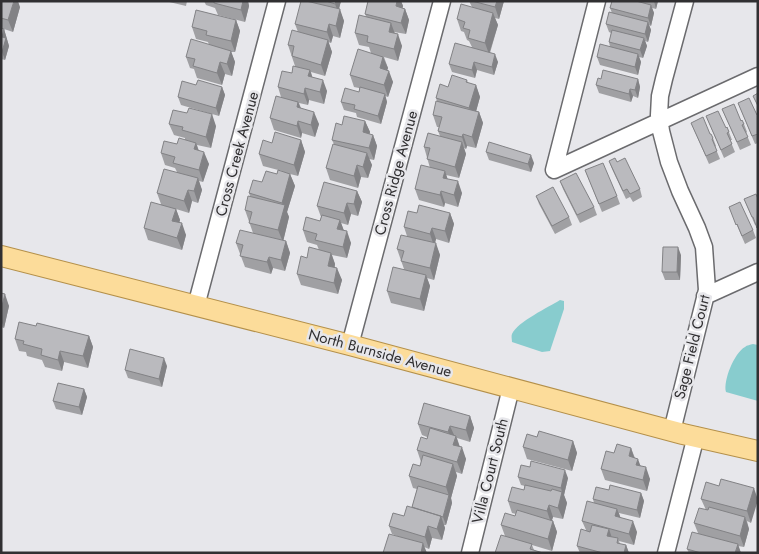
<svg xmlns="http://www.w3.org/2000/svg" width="759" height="554" viewBox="0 0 759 554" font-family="Jost,sans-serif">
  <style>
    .water { fill: #88ccce }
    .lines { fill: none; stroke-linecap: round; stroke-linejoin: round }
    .minor-casing { stroke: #6b6b6e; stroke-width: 19 }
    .major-casing { stroke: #b4904a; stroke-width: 22 }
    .minor { stroke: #fff; stroke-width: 16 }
    .major { stroke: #fcdc9a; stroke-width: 20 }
    .wall { fill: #a0a0a3 }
    .shaded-wall { fill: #828285 }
    .building { fill: #bababe; stroke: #828285 }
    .labels { text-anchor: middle; stroke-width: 5; stroke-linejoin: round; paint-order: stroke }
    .street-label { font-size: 15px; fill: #313032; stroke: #e7e7eb }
  </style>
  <rect width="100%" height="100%" fill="#e7e7eb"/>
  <path class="water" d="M560 300 564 301V309L550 351 542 352 512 342C512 340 511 336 512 334 517 322 549 307 560 300Z
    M753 344 758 345V401L726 392C723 381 734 353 745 347 747 345 750 345 753 344Z"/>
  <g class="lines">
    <defs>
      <path id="minor" d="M597 1 554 170 758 76
        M705 296 758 272
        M196 306 277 1
        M350 345 442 1
        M672 431 707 290 704 247 697 228 680 191 669 162 661 131 659 115 660 96 664 79 685 1
        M470 553 511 388
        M666 553 696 436"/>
      <path id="major" d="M1 256 350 345 683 434 758 451"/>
    </defs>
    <use href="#minor" class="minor-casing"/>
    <use href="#major" class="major-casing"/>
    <use href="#minor" class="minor"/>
    <use href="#major" class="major"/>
  </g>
  <path class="wall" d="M1 1 20 7 13 32 4 29 9 46 5 60 1 59Z
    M165 1H187L186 6Z
    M204 1H248L249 6 245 22 218 15 215 8 206 5Z
    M311 1H341L339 9 344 21 340 38 333 36 331 43 328 42 332 52 325 76 311 72 312 77 327 91 324 104 309 100 308 105 299 103 301 108 319 124 315 137 302 133 301 138 274 130 270 118 281 97 278 87 292 73 295 66 288 45 298 32 295 24 312 3Z
    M368 1H401L403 6 402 8 405 9 409 20 406 34 394 32 402 46 398 61 384 57 388 68 387 70 393 82 388 97 385 96 387 102 381 124 357 117 356 113 344 110 341 102 359 92V88L354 87 350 75 371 53 369 47 359 45 355 33 366 16 365 14Z
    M469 1H504L499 19 495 18 498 25 490 53 498 62 494 75 477 70 475 78 452 72 449 64 472 47 469 41 467 40 464 32 461 31 457 19 472 7Z
    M612 1H658L656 9 652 8 654 13 651 26 649 25 651 30 648 42 645 41 647 46 643 58 639 57 641 62 638 75 600 65 597 57 610 47 609 42 611 33 609 32 606 24 612 13 610 8Z
    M236 20 240 31 235 52H231L235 62 232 76 225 74 222 85 197 78 194 69 190 68 186 57 209 45 208 42 196 39 192 27Z
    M601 79H638L640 87 638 98 633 96 631 102 599 93 596 85Z
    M467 80 468 83 476 85 480 97 476 111 479 112 483 123 476 148 467 146 466 149 464 148 466 154 459 178 446 175 447 179 462 193 458 207 445 203 444 207 419 200 415 189 430 168 424 147 440 136 438 131 439 127H437L433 115 437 101 436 98 448 87Z
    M196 85 222 87 225 95 219 116 181 105 178 97Z
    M738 103 757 115 758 114V143L755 144Z
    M722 109 741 121 744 124 747 132 746 133 751 145 740 150Z
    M706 116 726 128 727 127 732 140H730L735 152 724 158Z
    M365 121 370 132 369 134 373 135 377 146 374 160 369 159 372 165 368 178 361 177 358 188 330 180 326 168 334 144 332 140 342 125Z
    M691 123 710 134 713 138 716 146 715 147 720 159 709 164Z
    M169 124 216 126 211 148 197 145 199 151 209 164 203 182 199 181 202 190 198 203 192 201 189 213 176 209 180 220 179 223 186 235 182 250 148 240 144 228 161 204 157 193 177 172 175 168 165 165 161 153 185 140V138L174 135Z
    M301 140 305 152 298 176 290 174 295 186 287 212 289 217 283 241H286L290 253 285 271 273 268 271 274 245 267 236 243 253 233 245 210 250 196 249 193 262 182 282 171 263 166 259 154 272 143Z
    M486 152 534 163 531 172 489 160Z
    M609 161 617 162 640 189 642 197 633 202 630 197 626 199 612 169Z
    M585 170 617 196 620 204 602 212Z
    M560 181 594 207 597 215 580 223 563 189Z
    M357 191 362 202 358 216 351 214 348 225 341 223 344 231 351 243 347 258 332 255 335 264V267L342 280 338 294 301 285 297 274 307 258 319 250 317 245 307 242 303 230 320 221 321 217 317 206Z
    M536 196 569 217 572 225 555 234 539 204Z
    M744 199H758V229L756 225H755Z
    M729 207 753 230 756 238 745 244Z
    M417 213H450L454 224 449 243 436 239 435 243 440 255 434 280 427 278 430 286 424 311 391 303 387 291 404 269 397 249 407 236 404 227Z
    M681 255 680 280H665L662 272Z
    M1 293 9 306 4 328 1 327Z
    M36 326 89 336 93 347 88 368 64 362 62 371 45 367 42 360 27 356 26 352 19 351 15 339Z
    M167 366 162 387 128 378 125 370Z
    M84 389 87 397 82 415 56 409 53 401Z
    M470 416 474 428 470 442 457 438 460 447 466 459 462 474 456 472 457 476 451 498 452 503 446 525H444L445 528 442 540 432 538 429 549 392 534 389 526 404 516 412 507 417 489 413 488 409 476 420 466 421 462 417 450 427 439V437L422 435 418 424Z
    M537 437 573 441 577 453 572 471 527 459 523 447Z
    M631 448 635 458 650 479 647 491 605 480 601 469 614 453Z
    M518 477 568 478 564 495 567 503 563 519 553 517 552 520 553 521 557 532 552 551 532 545 534 550 495 553 505 536 501 525 515 516 516 514 512 513 508 501 524 490 525 486 521 485Z
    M719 486 754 488 751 523 747 521 749 529 744 547 738 546 741 553H689L687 549 698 533 694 523 706 510 701 499Z
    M609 490 641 493 644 501 640 518 619 513 620 517 637 532 634 545 619 541 620 544 626 545 629 553H580L577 546 586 530 582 521 594 503 593 499Z"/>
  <path class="shaded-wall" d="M14 1H18L20 7 13 32 8 20Z
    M243 1H248L249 6 245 22 241 10Z
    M336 1H341L338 12 335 4Z
    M397 1H401L403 6 400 18 396 6Z
    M497 1H504L499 19 495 7Z
    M654 1H658L656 9Z
    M651 5 654 13 651 26 648 18Z
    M340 9 344 21 340 38 336 26Z
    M405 9 409 20 406 34 401 23Z
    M493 13 498 25 489 54 485 43Z
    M236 20 240 31 235 52 231 41Z
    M648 22 651 30 648 42 645 34Z
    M391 23 395 34 389 32Z
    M329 24 333 36 331 43 327 32Z
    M4 29 9 46 5 60 2 52V37Z
    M398 34 402 46 398 61 394 49Z
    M644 38 647 46 643 58 640 50Z
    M328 40 332 52 325 76 321 65Z
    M231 51 235 62 232 76 227 64Z
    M495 54 498 62 494 75 492 67Z
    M638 54 641 62 638 75 635 67Z
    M383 57 388 68 384 80 380 68Z
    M220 62 225 74 222 85 217 73Z
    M474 62 477 70 475 78 472 70Z
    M310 70 314 82 308 76Z
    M389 71 393 82 388 97 384 85Z
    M638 79 640 87 638 98 635 90Z
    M323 80 327 91 324 104 320 92Z
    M476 85 480 97 474 119 469 108Z
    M222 87 225 95 219 116 216 108Z
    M305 88 309 100 308 105 304 94Z
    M630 89 633 96 631 102 629 94Z
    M385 94 387 102 381 124 378 116Z
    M298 102 303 114 297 107Z
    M314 112 319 124 315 137 311 125Z
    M479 112 483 123 476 148 472 137Z
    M212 114 216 126 211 148 206 137Z
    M298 121 302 133 301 138 297 126Z
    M365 121 370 132 367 144 363 132Z
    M463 134 467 146 466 149 462 137Z
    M373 135 377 146 374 160 369 148Z
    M301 140 305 152 298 176 294 165Z
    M462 142 466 154 459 178 455 167Z
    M196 143 200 155 194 149Z
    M204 152 209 164 203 182 199 170Z
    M367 153 372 165 368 178 363 167Z
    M531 155 534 163 531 172 528 164Z
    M357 165 361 177 358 188 354 176Z
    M445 171 449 183 443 178Z
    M290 174 295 186 287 212 289 217 283 242 278 230 284 208 282 203Z
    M198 178 202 190 198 203 194 191Z
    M458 181 462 193 458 207 454 195Z
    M188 190 192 201 189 213 184 201Z
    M357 191 362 202 358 216 354 204Z
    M441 191 445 203 444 207 440 195Z
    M347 203 351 214 348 225 344 213Z
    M176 209 180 220 176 232 172 221Z
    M450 213 454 224 449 243 445 231Z
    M340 220 344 231 337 229Z
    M182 223 186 235 182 250 177 238Z
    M432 228 436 239 434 246 430 234Z
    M347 231 351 243 347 258 343 247Z
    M286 241 290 253 285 271 281 260Z
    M436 243 440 255 434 280 430 268Z
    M678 247 681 255 680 280 677 272Z
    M331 253 335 264 332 277 328 266Z
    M269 257 273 268 271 274 267 262Z
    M337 268 342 280 338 294 334 283Z
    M426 275 430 286 424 311 420 299Z
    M5 294 9 306 4 328 1 320V310Z
    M89 336 93 347 88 368 83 356Z
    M60 351 64 362 62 371 58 360Z
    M164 358 167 366 162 387 159 379Z
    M84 389 87 397 82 415 79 407Z
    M470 416 474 428 470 442 466 430Z
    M450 426 455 437 453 444 448 432Z
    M456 436 460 448 453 445Z
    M573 441 577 453 572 471 568 460Z
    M462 447 466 459 462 474 457 462Z
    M631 448 635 460 629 456Z
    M638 459 642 470 636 465Z
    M453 464 457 476 451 498 452 503 446 525 443 517 449 496 446 487Z
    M646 467 650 479 647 491 643 480Z
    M565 470 568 478 564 495 567 503 563 519 558 508 562 492 561 488Z
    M754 488 758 500 751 523 747 511Z
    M641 493 644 501 640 518 637 510Z
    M549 505 553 517 551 523 547 511Z
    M617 509 622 521 615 516Z
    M441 516 445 528 442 540 437 529Z
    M745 517 749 529 744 547 740 536Z
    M553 521 557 532 552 551 548 539Z
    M633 521 637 532 634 545 629 534Z
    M428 526 432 538 429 549 425 537Z
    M609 529 613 541 607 536Z
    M423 543 427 553H420Z
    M738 544 741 553H735Z
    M626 545 629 553H624Z"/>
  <path class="building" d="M1 1H14L8 20 1 18Z
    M214 1H243L241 10 214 3Z
    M301 1H306L340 9 336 26 329 24 327 32 295 24Z
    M326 1H336L335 4Z
    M368 1H397L396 6 405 9 401 23 365 14Z
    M472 1H497L495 7Z
    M612 1H636L651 5 648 18 610 8Z
    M461 4 493 13 485 43 468 38 470 30 463 28 465 22 457 19Z
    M196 10 236 20 231 41 206 35 207 31 192 27Z
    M609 12 648 22 645 34 606 24Z
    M359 15 391 23 389 32 398 34 394 49 367 42 368 36 355 33Z
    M1 28 4 29 2 37 6 38 2 52H1Z
    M292 30 328 40 321 65 292 56 294 46 288 45Z
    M612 30 644 38 640 50 609 42Z
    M191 39 231 51 227 64 220 62 217 73 193 66 195 59 186 57Z
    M455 43 495 54 492 67 474 62 472 70 449 64Z
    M600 44 638 54 635 67 597 57Z
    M358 49 383 57 380 68 389 71 384 85 350 75Z
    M293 66 310 70 308 76 323 80 320 92 305 88 304 94 278 87 282 71 292 73Z
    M603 70 638 79 635 90 630 89 629 94 596 85 598 78 601 79Z
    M452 75 467 80 466 82 476 85 469 108 436 98 440 84 448 87Z
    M198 80 222 87 216 108 178 97 182 81 196 85Z
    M360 87 385 94 378 116 354 109 355 105 341 102 345 88 359 92Z
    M758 93V106L753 96Z
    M276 96 298 102 297 107 314 112 311 125 298 121 297 126 270 118Z
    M749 98 757 115 758 114V134L752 136 738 103Z
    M436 101 479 112 472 137 463 134 462 137 438 131 442 117 433 115Z
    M734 104 741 121 742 120 744 124 742 125 748 137 737 142 722 109Z
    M189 108 212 114 206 137 182 130 183 127 169 124 173 110 187 113Z
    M718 111 726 128 727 127 729 132 727 133 732 144 721 150 706 116Z
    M344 116 365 121 363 132 373 135 369 148 332 140 336 123 342 125Z
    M703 117 710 134H711L713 138 712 139 717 151 706 156 691 123Z
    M275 132 301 140 294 165 259 154 263 140 272 143Z
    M428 133 462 142 455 167 427 159 430 148 424 147Z
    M179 138 196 143 194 149 204 152 199 170 173 163 175 157 161 153 164 141 177 144Z
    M489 142 531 155 528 164 486 152Z
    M333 144 367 153 363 167 357 165 354 176 326 168Z
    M615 158 617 162 625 158 640 189 630 194 627 189 623 191 609 161Z
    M603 163 617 196 599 204 585 170Z
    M421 165 445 171 443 178 458 181 454 195 441 191 440 195 415 189Z
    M164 169 198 178 194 191 188 190 184 201 157 193Z
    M278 170 290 174 282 203 249 193 253 180 262 182 266 171 277 174Z
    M576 173 594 207 577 215 560 181Z
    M324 182 357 191 354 204 347 203 344 213 317 206Z
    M553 187 569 217 552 226 536 196Z
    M756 194 758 199 757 228 753 217H752L744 199Z
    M248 196 285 205 278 230 249 223 252 212 245 210Z
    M151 202 176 209 172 221 182 223 177 238 144 228Z
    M740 202 753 230 742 236 737 224 736 225 729 207Z
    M419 205 450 213 445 231 432 228 430 234 404 227 408 211 417 213Z
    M322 215 340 220 337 229 347 231 343 247 315 240 317 234 303 230 306 217 320 221Z
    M240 230 286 241 281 260 269 257 267 262 240 256 243 245 236 243Z
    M401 235 436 243 430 268 401 261 404 251 397 249Z
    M309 247 331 253 328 266 337 268 334 283 297 274 301 256 307 258Z
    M663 247H678L677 272H662Z
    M393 267 426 275 420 299 387 291Z
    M1 293 5 294 1 310Z
    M19 322 36 326 37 323 89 336 83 356 60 351 58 360 41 355 42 349 23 344 24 341 15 339Z
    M130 349 164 358 159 379 125 370Z
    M58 383 84 389 79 407 53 401Z
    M424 403 470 416 466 430 450 426 448 432 418 424Z
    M430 428 456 436 453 445 462 447 457 462 417 450 421 437 427 439Z
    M539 431 573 441 568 460 523 447 527 434 537 437Z
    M617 444 631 448 629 456 638 459 636 465 646 467 643 480 601 469 606 451 614 453Z
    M423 455 453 464 446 487 409 476 413 464 420 466Z
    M531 461 565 470 561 488 518 477 521 465 530 467Z
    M721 479 754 488 747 511 701 499 706 482 719 486Z
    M525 485 551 491 552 489 562 492 558 508 549 505 547 511 508 501 512 487 524 490Z
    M610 485 641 493 637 510 593 499 596 487 609 490Z
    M418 486 449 495 443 517 412 507Z
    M587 501 617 509 615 516 633 521 629 534 582 521Z
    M407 506 441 516 437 529 428 526 425 537 389 526 393 513 404 516Z
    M709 507 745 517 740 536 694 523 699 508 708 510Z
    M517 510 553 521 548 539 501 525 505 513 515 516Z
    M592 525 609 529 607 536 618 538 617 543 626 545 624 553H603L577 546 581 529 590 532Z
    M692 532 738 544 735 553H701L687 549Z
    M389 534 423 543 421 553H383Z
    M501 535 532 544 530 549 543 553H495Z"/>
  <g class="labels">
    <g class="street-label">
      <text transform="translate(237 154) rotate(-75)" y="5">Cross Creek Avenue</text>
      <text transform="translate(396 173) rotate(-75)" y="5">Cross Ridge Avenue</text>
      <text transform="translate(692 347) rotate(-76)" y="5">Sage Field Court</text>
      <text transform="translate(380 353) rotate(15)" y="5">North Burnside Avenue</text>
      <text transform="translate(490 471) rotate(-76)" y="5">Villa Court South</text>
    </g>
  </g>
  <rect width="759" height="554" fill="none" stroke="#313032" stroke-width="5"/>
</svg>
